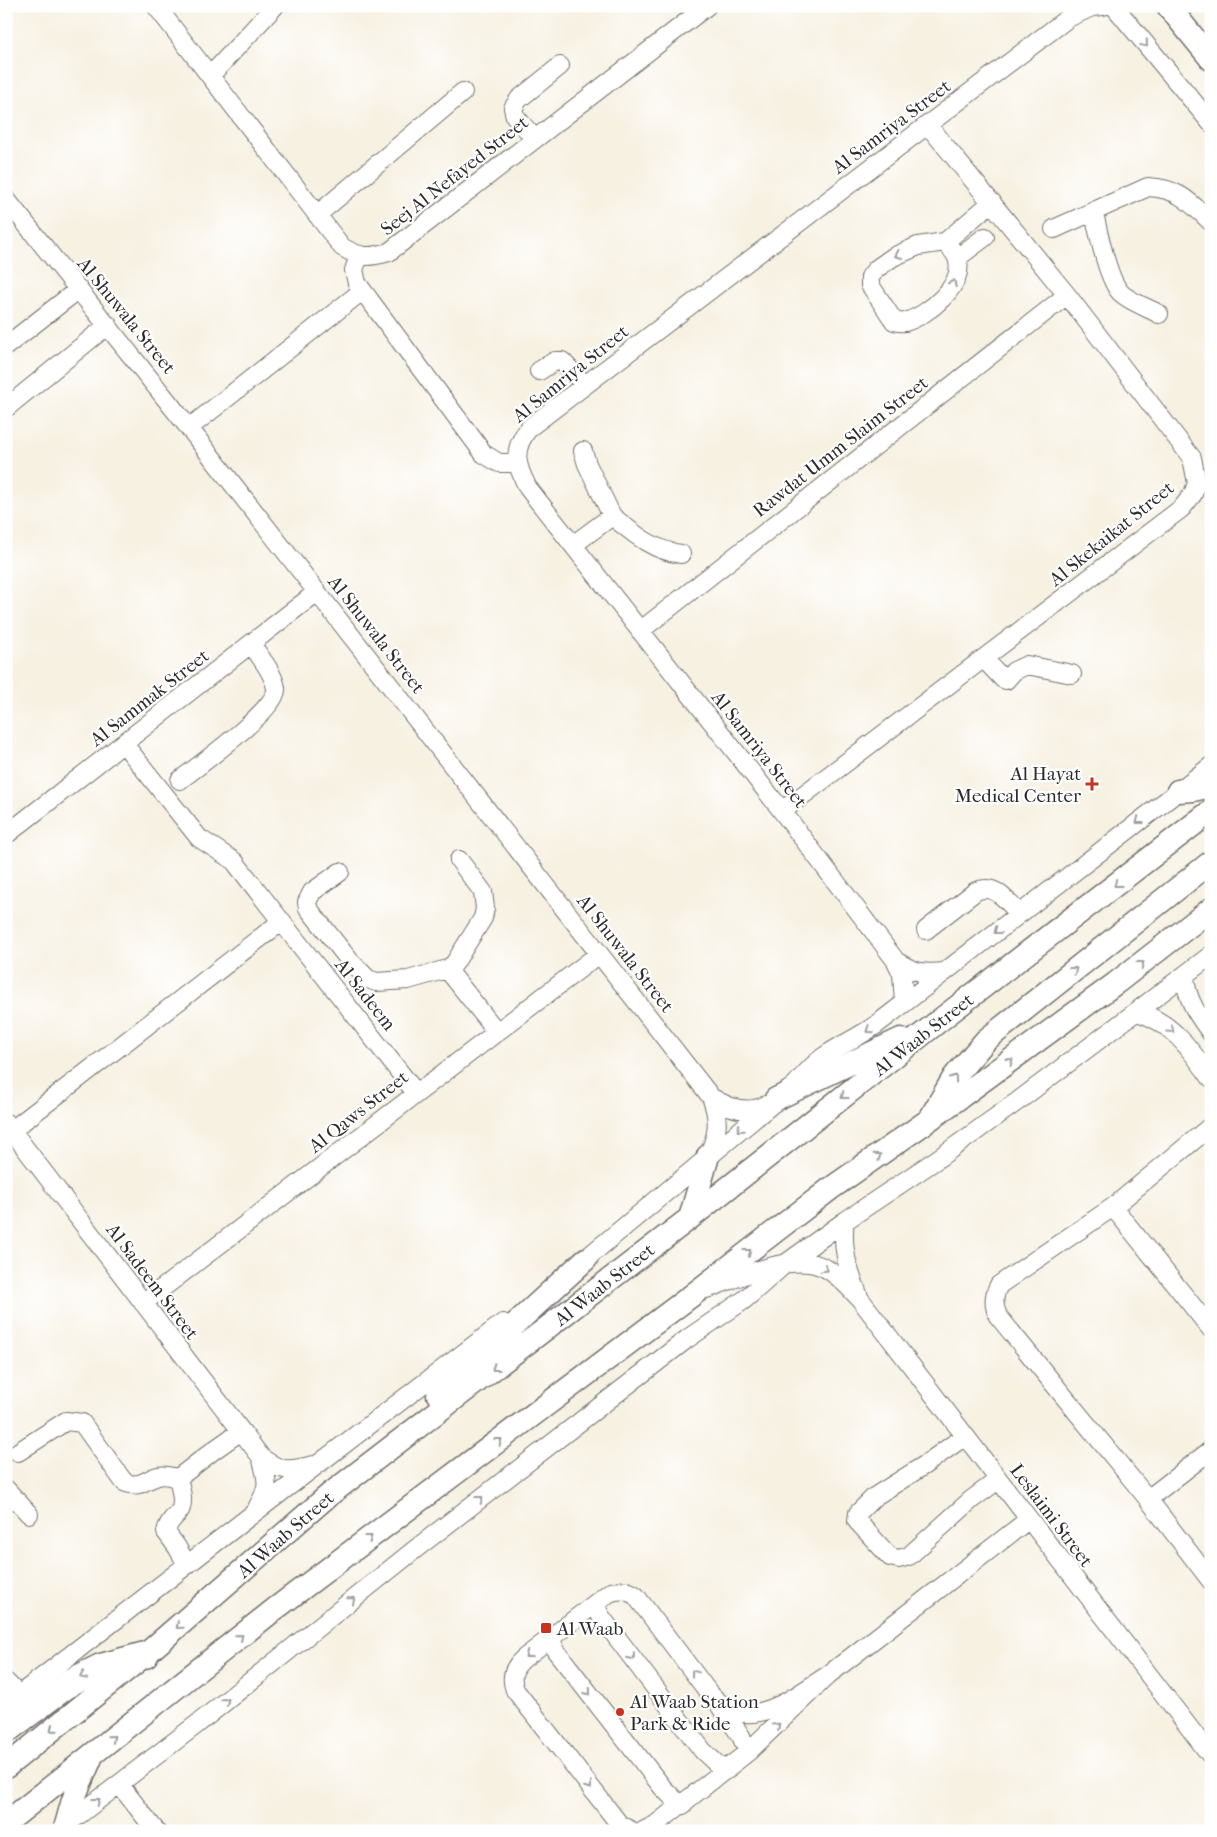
<svg xmlns="http://www.w3.org/2000/svg" width="1217" height="1837" viewBox="0 0 1217 1837" font-family="'IM FELL French Canon',serif">
  <style>
    .lines { fill: none; stroke-linecap: round; stroke-linejoin: round }
    .minor-casing { stroke: #72706b; stroke-width: 20 }
    .major-casing { stroke: #72706b; stroke-width: 25 }
    .highway-casing { stroke: #72706b; stroke-width: 29 }
    .minor { stroke: #fff; stroke-width: 18 }
    .major { stroke: #fff; stroke-width: 22 }
    .highway { stroke: #fff; stroke-width: 26 }
    .oneway { stroke: #a0a0a0 }
    .poi-dot { fill: #c8321e; stroke: #fff; stroke-width: 2 }
    .labels { text-anchor: middle; stroke-width: 4.5; stroke-linejoin: round; paint-order: stroke }
    .street-label { font-size: 19px; fill: #2b2b2b; stroke: #fff }
    .poi-label { font-size: 19px; fill: #2b2b2b; stroke: #fff; text-anchor: start }
  </style>
  <rect width="100%" height="100%" fill="#fff"/>
  <filter id="ink" filterUnits="userSpaceOnUse"><feTurbulence type="fractalNoise" baseFrequency=".02" numOctaves="2"/><feDisplacementMap in="SourceGraphic" scale="10" xChannelSelector="R" yChannelSelector="G"/><feConvolveMatrix kernelMatrix="1 2 1 2 8 2 1 2 1" color-interpolation-filters="sRGB"/></filter>
  <filter id="wash" filterUnits="userSpaceOnUse"><feTurbulence type="fractalNoise" baseFrequency=".0096" numOctaves="4" result="noise"/><feDisplacementMap in="SourceGraphic" scale="20" xChannelSelector="R" yChannelSelector="G"/><feGaussianBlur stdDeviation="1.12" result="paint"/><feColorMatrix in="noise" values="0 0 0 0 0 0 0 0 0 0 0 0 0 0 0 0 0 1.4 0 .05"/><feComposite in="paint" operator="in"/></filter>
  <g filter="url(#wash)">
    <rect width="100%" height="100%" fill="#f7f1e2"/>
  </g>
  <g filter="url(#ink)">
    <g class="lines">
      <defs>
        <path id="minor" d="M156 6 342 247C360 258 369 258 389 252L707 6
          M1114 6 1211 123
          M211 75 275 6
          M535 139 515 116 513 108 519 99 560 66
          M6 199 189 428 711 1097C719 1117 719 1133 709 1153
          M1094 213C1098 231 1108 281 1121 293 1129 301 1148 308 1159 314
          M317 215 463 92
          M1054 229 1148 187C1178 188 1190 202 1211 222
          M945 242C949 247 955 252 957 258 967 284 927 316 905 322 902 323 898 322 894 321L870 285V277L876 269 893 257 918 246 945 242 992 202
          M359 256 354 270 357 283 484 454 499 463H518
          M957 258 985 237
          M6 346 79 289
          M539 371 555 361H562L585 385
          M6 408 108 325
          M189 428 362 291
          M583 451 587 464 612 516
          M573 545 612 516C633 533 653 551 681 554
          M640 631 1067 295
          M984 659 1003 679 1006 680 1014 671 1027 665 1072 674
          M124 744 199 838 234 861 416 1093
          M180 780C197 767 280 707 276 688 273 672 260 657 251 644
          M782 811 1182 508 1193 494 1197 483 1192 458 1067 295 928 125
          M6 835 317 592
          M459 860 483 892 485 908 483 918 454 964 447 969 497 1032
          M340 872 312 892 307 902 308 908 350 961 368 979 376 982 408 980 447 969
          M926 930 976 891C996 883 1006 901 1020 914
          M896 961C915 973 923 974 945 972
          M1185 975C1186 999 1197 1014 1211 1033
          M904 1003 902 974 896 961 782 811 528 488C515 464 512 448 530 427L1068 18 1092 7 1103 6
          M1137 1012C1171 1021 1191 1050 1211 1078
          M711 1097C728 1108 747 1115 766 1105
          M6 1123 261 1457C281 1473 290 1471 314 1465
          M1211 1126 1113 1207 999 1285C993 1296 993 1305 998 1316L1148 1499 1211 1581
          M12 1130 282 921
          M1113 1207 1211 1329
          M845 1221C841 1248 848 1269 858 1294
          M577 1266 795 1085C804 1075 812 1065 823 1057 840 1045 859 1037 876 1025L1211 766
          M706 1289C738 1278 793 1251 825 1268 839 1275 849 1288 860 1299L1211 1756
          M143 1303 599 954
          M965 1436 923 1466 874 1497 858 1513 857 1521 890 1557 899 1559 909 1556 971 1500 998 1480
          M18 1452 66 1421 82 1423 124 1482C141 1489 143 1480 158 1476 164 1474 172 1477 178 1478
          M6 1489 29 1514
          M1148 1499 1211 1450
          M257 1508C270 1486 268 1481 261 1457
          M187 1565 177 1547 166 1532C169 1517 178 1517 181 1508 184 1499 180 1487 178 1478L214 1450 241 1431
          M597 1602V1609L602 1618 703 1751 718 1765 727 1770
          M550 1638 556 1651 663 1788 675 1800 683 1805
          M828 1675 1028 1520
          M6 1682 19 1695
          M6 1705 254 1513 503 1323
          M720 1706 741 1736 748 1752
          M119 1784 156 1831
          M63 1827 196 1725 418 1547 687 1339 744 1300 785 1264 845 1221 936 1160 1018 1101 1211 955
          M632 1831 620 1825 515 1690C510 1677 513 1668 523 1659L609 1593C618 1589 627 1589 636 1596L709 1693C748 1737 790 1699 828 1675L748 1752 655 1825 643 1831"/>
        <path id="major" d="M1168 6 1211 59
          M1178 791 1193 790 1211 786
          M776 1099 901 1039
          M932 1115 954 1077 986 1040 1211 862
          M690 1218 708 1156
          M438 1395 586 1259
          M6 1767 145 1655 329 1495 690 1218 944 1017 1211 811
          M6 1823 275 1609 695 1293 830 1189 929 1120 1116 983 1211 909
          M66 1825 73 1800 91 1758"/>
        <path id="highway" d="M6 1730 71 1682 101 1667 145 1655"/>
      </defs>
      <use href="#minor" class="minor-casing"/>
      <use href="#major" class="major-casing"/>
      <use href="#highway" class="highway-casing"/>
      <use href="#minor" class="minor"/>
      <use href="#major" class="major"/>
      <use href="#highway" class="highway"/>
    </g>
    <defs><path id="oneway-chevron" d="M-2-3.5L2.5 0L-2 3.5" fill="none" stroke-width="1.6" stroke-linecap="round" stroke-linejoin="round" transform="scale(1.25)"/></defs>
    <g class="oneway">
      <use href="#oneway-chevron" transform="translate(1145 44) rotate(50)"/>
      <use href="#oneway-chevron" transform="translate(898 255) rotate(155)"/>
      <use href="#oneway-chevron" transform="translate(953 283) rotate(-63)"/>
      <use href="#oneway-chevron" transform="translate(1139 821) rotate(142)"/>
      <use href="#oneway-chevron" transform="translate(1117 884) rotate(142)"/>
      <use href="#oneway-chevron" transform="translate(997 931) rotate(142)"/>
      <use href="#oneway-chevron" transform="translate(1141 964) rotate(-38)"/>
      <use href="#oneway-chevron" transform="translate(1074 970) rotate(-38)"/>
      <use href="#oneway-chevron" transform="translate(869 1030) rotate(145)"/>
      <use href="#oneway-chevron" transform="translate(1171 1030) rotate(42)"/>
      <use href="#oneway-chevron" transform="translate(1010 1061) rotate(-36)"/>
      <use href="#oneway-chevron" transform="translate(954 1078) rotate(-55)"/>
      <use href="#oneway-chevron" transform="translate(844 1096) rotate(142)"/>
      <use href="#oneway-chevron" transform="translate(740 1129) rotate(141)"/>
      <use href="#oneway-chevron" transform="translate(878 1156) rotate(-35)"/>
      <use href="#oneway-chevron" transform="translate(748 1252) rotate(-38)"/>
      <use href="#oneway-chevron" transform="translate(825 1269) rotate(29)"/>
      <use href="#oneway-chevron" transform="translate(495 1368) rotate(143)"/>
      <use href="#oneway-chevron" transform="translate(499 1441) rotate(-37)"/>
      <use href="#oneway-chevron" transform="translate(480 1499) rotate(-38)"/>
      <use href="#oneway-chevron" transform="translate(369 1538) rotate(-37)"/>
      <use href="#oneway-chevron" transform="translate(352 1600) rotate(-39)"/>
      <use href="#oneway-chevron" transform="translate(179 1626) rotate(139)"/>
      <use href="#oneway-chevron" transform="translate(240 1637) rotate(-39)"/>
      <use href="#oneway-chevron" transform="translate(528 1655) rotate(142)"/>
      <use href="#oneway-chevron" transform="translate(632 1657) rotate(52)"/>
      <use href="#oneway-chevron" transform="translate(694 1673) rotate(-127)"/>
      <use href="#oneway-chevron" transform="translate(83 1676) rotate(154)"/>
      <use href="#oneway-chevron" transform="translate(588 1692) rotate(52)"/>
      <use href="#oneway-chevron" transform="translate(226 1701) rotate(-39)"/>
      <use href="#oneway-chevron" transform="translate(777 1726) rotate(-43)"/>
      <use href="#oneway-chevron" transform="translate(53 1729) rotate(141)"/>
      <use href="#oneway-chevron" transform="translate(112 1738) rotate(-39)"/>
      <use href="#oneway-chevron" transform="translate(589 1786) rotate(52)"/>
      <use href="#oneway-chevron" transform="translate(97 1801) rotate(-37)"/>
    </g>
  </g>
  <g class="poi-dot">
    <path d="M1089.5 776.5h5v5h5v5h-5v5h-5v-5h-5v-5h5z"/>
    <rect x="540" y="1622" width="12" height="12" rx="2.5"/>
    <circle cx="620" cy="1712" r="5"/>
  </g>
  <g class="labels">
    <g class="street-label">
      <text transform="translate(891 126) rotate(-37)" y="7">Al Samriya Street</text>
      <text transform="translate(454 175) rotate(-38)" y="7">Seej Al Nefayed Street</text>
      <text transform="translate(127 315) rotate(51)" y="7">Al Shuwala Street</text>
      <text transform="translate(570 373) rotate(-39)" y="7">Al Samriya Street</text>
      <text transform="translate(840 446) rotate(-38)" y="7">Rawdat Umm Slaim Street</text>
      <text transform="translate(1111 533) rotate(-39)" y="7">Al Skekaikat Street</text>
      <text transform="translate(377 634) rotate(52)" y="7">Al Shuwala Street</text>
      <text transform="translate(149 697) rotate(-38)" y="7">Al Sammak Street</text>
      <text transform="translate(760 749) rotate(52)" y="7">Al Samriya Street</text>
      <text transform="translate(626 953) rotate(52)" y="7">Al Shuwala Street</text>
      <text transform="translate(366 994) rotate(52)" y="7">Al Sadeem</text>
      <text transform="translate(923 1034) rotate(-38)" y="7">Al Waab Street</text>
      <text transform="translate(358 1111) rotate(-38)" y="7">Al Qaws Street</text>
      <text transform="translate(153 1281) rotate(53)" y="7">Al Sadeem Street</text>
      <text transform="translate(604 1284) rotate(-38)" y="7">Al Waab Street</text>
      <text transform="translate(1052 1515) rotate(53)" y="7">Leslaimi Street</text>
      <text transform="translate(285 1534) rotate(-41)" y="7">Al Waab Street</text>
    </g>
    <g class="poi-label">
      <text x="1081" y="780" text-anchor="end">Al Hayat<tspan x="1081" dy="22">Medical Center</tspan></text>
      <text x="557" y="1635">Al Waab</text>
      <text x="630" y="1708">Al Waab Station<tspan x="630" dy="22">Park &amp; Ride</tspan></text>
    </g>
  </g>
  <rect width="1217" height="1837" fill="none" stroke="#fff" stroke-width="25"/>
</svg>
